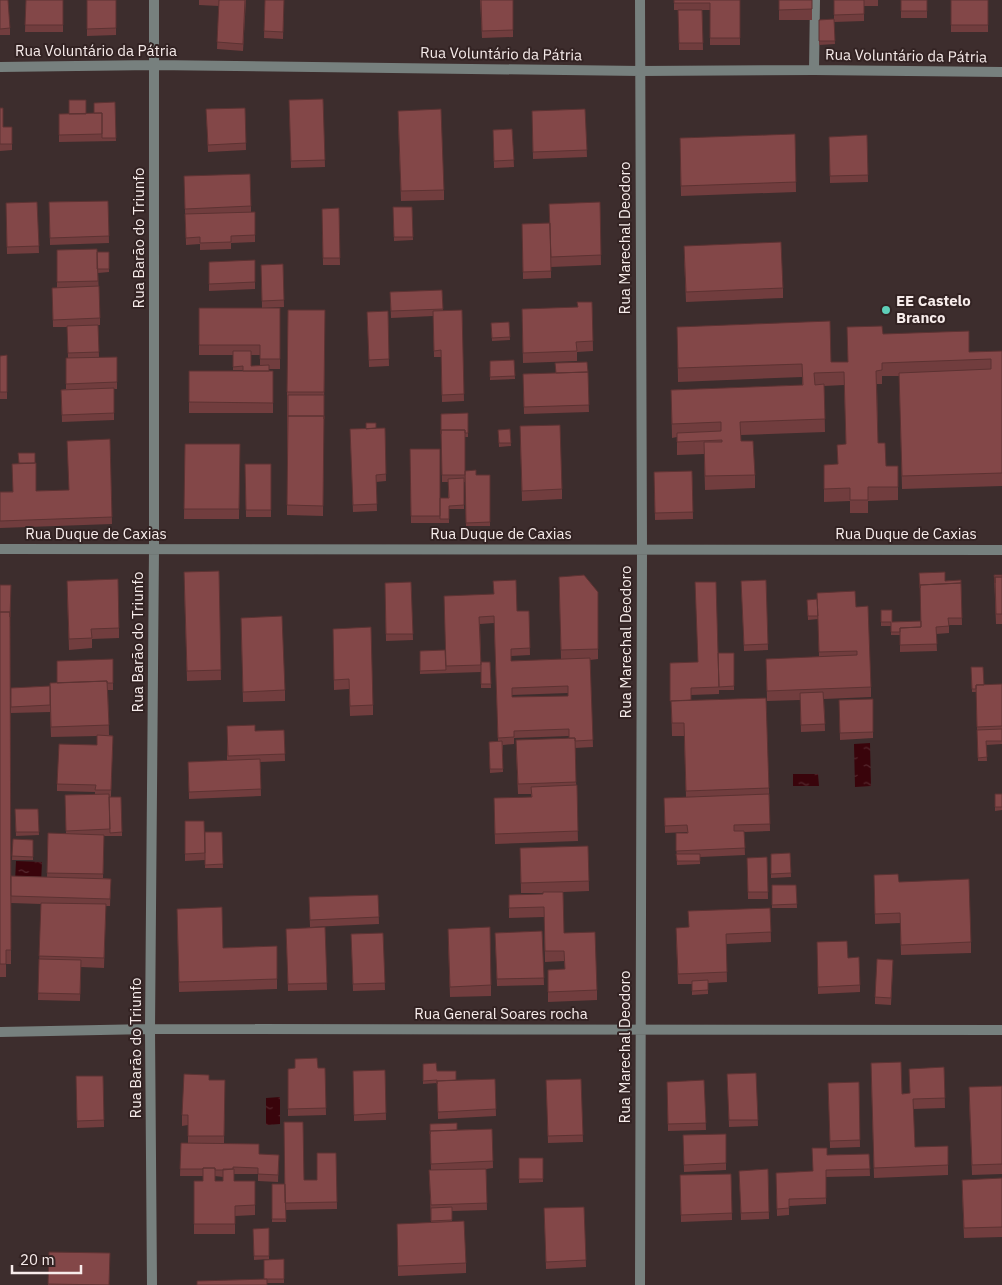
<svg xmlns="http://www.w3.org/2000/svg" width="1002" height="1285" viewBox="0 0 1002 1285" font-family="'IBM Plex Sans',sans-serif">
  <style>
    .water { fill: url(#water-ripples) }
    .lines { fill: none; stroke-linecap: round; stroke-linejoin: round }
    .street { stroke: #77807e; stroke-width: 10 }
    .wall { fill: #713d3e; fill-rule: evenodd }
    .building { fill: #834748; stroke: #5c3232; fill-rule: evenodd }
    .poi-dot { fill: #5eceb8; stroke: #332323; stroke-width: 2 }
    .labels { text-anchor: middle; stroke-width: 4; stroke-linejoin: round; paint-order: stroke }
    .street-label { font-size: 15px; fill: #f7eceb; stroke: #332323 }
    .poi-label { font-size: 15px; font-weight: bold; fill: #f7eceb; stroke: #332323; text-anchor: start }
  </style>
  <defs>
    <pattern id="water-ripples" width="26" height="14" patternUnits="userSpaceOnUse" patternTransform="scale(1.25)"><rect width="26" height="14" fill="#39040b"/><path d="M2 4q2-2 4 0t4 0M15 11q2-2 4 0t4 0" fill="none" stroke="#56292f"/></pattern>
  </defs>
  <rect width="100%" height="100%" fill="#3d2d2d"/>
  <path class="water" d="M870 743 871 786 855 787 854 744Z
    M793 774H818L819 786H793Z
    M16 861 42 862 41 883 15 882Z
    M280 1097V1124L266 1125V1098Z"/>
  <g class="lines">
    <path class="street" d="M0 67 154 65 640 71 814 70 1002 72
      M814 70 815 0
      M0 549 1002 550
      M0 1032 150 1029 1002 1030
      M152 1285 150 1029 154 549V0
      M640 1285 642 549 640 0"/>
  </g>
  <path class="wall" d="M0 0 10 28V35H0Z
    M26 0H63V32H25Z
    M87 0H116V35L87 36Z
    M199 0H246L243 51 217 49 219 6 199 5Z
    M265 0H284L283 39 264 38Z
    M480 0H513V37L482 38Z
    M674 0H740V45H710V10H674Z
    M779 0H812V20H779Z
    M834 0H878V6H864V21L834 22 835 44 819 45V20L834 19Z
    M901 0H927V18H901Z
    M951 0H988V32H951Z
    M678 10H702L703 50H679Z
    M323 99 325 167 291 168 289 100Z
    M115 102 116 141 59 142V114L94 113Z
    M0 108 3 127H12V150L0 151Z
    M245 108 246 150 208 152 206 109Z
    M585 109 587 157 533 159 532 111Z
    M398 121 444 190V200L401 201Z
    M512 129 514 167 494 168 493 130Z
    M795 134 796 192 681 196 680 148Z
    M867 135 868 182 830 183 829 137Z
    M184 176 251 206V212H255V242L231 243V249L200 250V244L186 245Z
    M108 201 109 243 50 245 49 202Z
    M37 202 39 253 7 254 6 203Z
    M600 202 601 265 551 267V278L523 279 522 224 550 223Z
    M393 207H412L413 240 394 241Z
    M339 208 340 265H323L322 209Z
    M57 250 97 252H109V272L98 273 100 318V325H98L99 357 117 382V389H114V420L62 422 61 390 66 389V358H68L67 327H53L52 288H57Z
    M684 256 783 288V298L686 302Z
    M255 260V289L209 291V262Z
    M283 264 284 307 262 308 261 265Z
    M442 290 443 311 462 310 464 401 442 402 441 357H434L433 316 391 318 390 292Z
    M592 302 593 351 577 352V361L523 363 522 319 578 307Z
    M199 308H280V369H269V371H273V413H189V371H243V370H233V355H199ZM251 355H260V366H251Z
    M325 310 323 516 287 515V392Z
    M388 311 389 366 369 367 367 312Z
    M509 322 510 340 492 341 491 323Z
    M677 327 831 362H848L847 327 883 334 969 352 1002 351V486L902 489 899 376H882V384H877L878 443 886 466 898 487V500L868 501V513H850V501L824 502V465L838 464 837 445 846 444 844 385 824 386 825 432 741 435V441L755 475V488L705 490 704 454 677 455V437L672 438 671 390 802 385V377L678 382Z
    M7 355V399H0V356Z
    M514 360 515 379 490 380V361Z
    M587 362 589 412 524 414 523 374 555 373Z
    M468 413V437H465V471L476 475H490V526H466L465 482H464V509H449V523H411L410 449H440V519L448 498V482H442L441 414Z
    M385 428 386 481 376 482 377 511 353 512 350 429Z
    M510 429 511 446 499 447 498 430Z
    M520 436 562 489V499L522 501Z
    M110 439 112 524 0 528V492L69 490Z
    M185 444H240L239 519H184Z
    M245 464H271V517H246Z
    M692 471 693 519 655 520 654 472Z
    M219 571 221 680 187 681 184 583Z
    M994 575H1002V624H996Z
    M766 580 768 650 744 651 741 581Z
    M961 580 962 625H949V633L936 634 937 651 900 652V635H891V626H881V610L892 622 921 621 945 581Z
    M411 582 413 640 386 641 385 583Z
    M0 585 11 891 47 877 48 833 66 834 65 795 95 794V792L57 791V784L97 745V736L51 737 50 712 11 713V688L50 686 113 659V690H108L109 735 113 736 111 797 122 832V836H104L103 878 111 879 110 906H106L104 968 81 967 80 1001 38 1000 41 904 11 903V964H6V977H0Z
    M559 587 598 592V659L590 660 593 747 575 748 578 841 495 844 494 808 531 797V794H518L516 750 569 738V736L514 738V744L503 745V772L490 773 489 742 498 741 494 623 480 624 481 662H490L491 688H481V672L420 674V651L445 650 493 594 517 611H529L530 655 511 656V661L561 659ZM568 693V696L512 697V695Z
    M67 591 119 628V638L92 639V648L69 650Z
    M807 600 856 607 871 687V697L824 699 825 731 801 732 800 700 767 701 766 659 819 657 818 619 808 620Z
    M241 628 285 690V701L243 702Z
    M333 639 373 705V715L350 716 349 689 334 690Z
    M718 653H734V690H719V683V694L691 695V701L769 788 770 831 744 832 745 855 700 857V864L677 865 676 833H687V832L665 833 664 798 686 797 684 736H672L670 663 697 662Z
    M971 667 984 685 1002 684V744L986 745 987 761H978L976 692H972Z
    M873 699V738L840 740 839 700Z
    M227 726 255 731 284 730 285 761 260 762 261 796 189 799 188 762 227 761Z
    M995 794H1002V810L995 811Z
    M15 809H38L39 835 16 836Z
    M185 821 205 832H222L223 868H205V859V860L185 861Z
    M13 839 33 840V860H12Z
    M588 846 589 891 563 892 564 933 597 990V1000L548 1002V970L565 969 564 961 545 962 544 917 509 918V895L543 894V893H521L520 848Z
    M790 853 791 877 771 878V854Z
    M767 857 768 899H748L747 858Z
    M874 875 899 882 971 942V953L901 955 900 923 875 924Z
    M772 885H796L797 908H772Z
    M378 895 379 924 310 927 309 897Z
    M770 908 771 942 726 944 727 982 708 983V994L692 995V984H678L676 938 688 927Z
    M177 919 223 948 277 946V989L179 992Z
    M325 927 327 990 288 991 286 929Z
    M542 931 544 985 497 986 495 933Z
    M383 933 385 990 353 991 351 934Z
    M448 939 491 985V996L450 997Z
    M817 942 848 958 860 985V992L818 994Z
    M893 966 891 1005 875 1004V997Z
    M423 1064 437 1071 456 1080 495 1079 496 1116 438 1119 437 1083 423 1084Z
    M944 1067 945 1108 913 1109 915 1147 948 1146V1175L874 1178 871 1073 902 1094 910 1093Z
    M325 1068 326 1115 288 1116V1069Z
    M385 1070 386 1120 354 1121 353 1071Z
    M756 1073 758 1126 729 1127 727 1074Z
    M76 1076H103L104 1127 77 1128Z
    M581 1079 583 1142 548 1143 546 1080Z
    M209 1080H225L224 1143 259 1154 279 1155 278 1182 258 1181V1174H234V1181H255V1215L235 1216V1234H194V1181H203V1176H180L181 1143H188V1125L182 1126V1115ZM215 1176 223 1177V1181H215Z
    M704 1080 706 1130 668 1131 667 1082Z
    M859 1082 860 1147 830 1148 828 1083Z
    M1002 1086V1174L972 1175 969 1098Z
    M284 1122 304 1180H317L336 1153 337 1209 285 1210Z
    M492 1129 493 1168 486 1169 487 1210 452 1211V1222L466 1263V1273L398 1276 397 1234 431 1223 429 1170H431L430 1138 457 1130Z
    M726 1134V1170L684 1172 683 1135Z
    M869 1154 870 1176 826 1177V1204L789 1206V1215L777 1216 776 1173 813 1171 827 1155Z
    M519 1158H543V1182L519 1183Z
    M768 1169 769 1219 741 1220 739 1171Z
    M731 1174 732 1220 681 1222 680 1175Z
    M1002 1178V1237L964 1238 962 1190Z
    M272 1184H285L286 1222H272Z
    M584 1207 586 1267 546 1269 544 1208Z
    M269 1228V1259L254 1260 253 1229Z
    M49 1252 110 1285H48Z
    M284 1259V1283H267L264 1279Z"/>
  <path class="building" d="M0 0H8L10 28 0 29Z
    M26 0H63V25H25Z
    M87 0H116V28L87 29Z
    M219 0H245L243 44 217 42Z
    M265 0H284L283 32 264 31Z
    M481 0H513V30L482 31Z
    M674 0H740V38H710V3H674Z
    M779 0H812V9L779 10Z
    M834 0H864V14L834 15Z
    M901 0H927V11H901Z
    M951 0H988V25H951Z
    M678 10H702L703 43H679Z
    M834 19 835 41H819V20Z
    M323 99 325 160 291 161 289 100Z
    M69 100H86V114H69Z
    M115 102 116 138H102V113H94V103Z
    M0 108H3V127H12V144H0Z
    M245 108 246 143 208 145 206 109Z
    M441 109 444 190 401 191 398 111Z
    M585 109 587 150 533 152 532 111Z
    M102 113V134L59 135V114Z
    M512 129 514 160 494 161 493 130Z
    M795 134 796 182 681 186 680 138Z
    M867 135 868 175 830 176 829 137Z
    M250 174 251 206 185 209 184 176Z
    M108 201 109 236 50 238 49 202Z
    M37 202 39 246 7 247 6 203Z
    M600 202 601 255 551 257 549 204Z
    M393 207H412L413 237H394Z
    M339 208 340 258H323L322 209Z
    M255 212V235L231 236V242L200 243V237L186 238 185 214Z
    M550 223 551 271 523 272 522 224Z
    M781 242 783 288 686 292 684 246Z
    M97 249 98 281 57 282V250Z
    M97 252H109V269H97Z
    M255 260V282L209 284V262Z
    M283 264 284 300 262 301 261 265Z
    M99 286 100 318 53 320 52 288Z
    M442 290 443 309 391 311 390 292Z
    M577 302H592L593 341 576 342 577 351 523 353 522 309 578 307Z
    M199 308H280V359H260V345H199Z
    M288 310H325L324 392H287Z
    M462 310 464 394 442 395 441 350 434 351 433 311Z
    M388 311 389 359 369 360 367 312Z
    M830 321 831 362H848L847 327 882 326 883 334 969 331V352L1002 351V473L902 476 899 373 991 369V359L882 363V370L876 371 878 443H885L886 466H898V487H868V500H850V488L824 489V465L838 464 837 445 846 444 844 372 814 373 815 385 824 384 825 419 740 422 741 441H753L755 475 705 476 704 442H722V440L677 442V433L721 431V422L672 424 671 390 803 385 802 364 678 368 677 327Z
    M509 322 510 337 492 338 491 323Z
    M98 325 99 352 68 353 67 326Z
    M233 351H251V366L269 365V371H243V366L233 367Z
    M7 355V392H0V356Z
    M117 357V382L66 384V358Z
    M514 360 515 376 490 377V361Z
    M587 362 588 372 556 373 555 363Z
    M189 371H273V403L189 402Z
    M588 372 589 405 524 407 523 374Z
    M114 388V413L62 415 61 390Z
    M288 395H324V419V416H288Z
    M468 413V433H465V430H441V434V414Z
    M288 416H324L323 506 287 505Z
    M366 423H376V428L366 429Z
    M560 425 562 489 522 491 520 426Z
    M385 428 386 474 376 475 377 504 353 505 350 429Z
    M510 429 511 443H499L498 430Z
    M441 430H465V475H442Z
    M110 439 112 517 0 521V492H13L12 464 36 463V491L69 490 67 441Z
    M185 444H240L239 509H184Z
    M410 449H440V516H411Z
    M18 453H35V463H19Z
    M245 464H271V510H246Z
    M476 470V475H490V522L466 523 465 471Z
    M692 471 693 512 655 513 654 472Z
    M464 478V505L449 506V519H440V498H449L448 479Z
    M219 571 221 670 187 671 184 572Z
    M945 572V581L961 580V583L920 585V588L919 573Z
    M584 575 598 592V649L561 650 559 577Z
    M994 575H1002V577H995V583Z
    M995 577H1002V614H996Z
    M118 579 119 628 91 629 92 638 69 639 67 581Z
    M516 580 517 611H529L530 648 511 649V661L590 658 593 740 575 741V738H569V729L514 731V737L498 738 494 616 479 617 481 665 446 666 444 596 494 594 493 581ZM568 686V696L512 697V688Z
    M766 580 768 644 744 645 741 581Z
    M411 582 413 634H386L385 583Z
    M695 582H716L719 687 691 688V700L670 701V663L698 662Z
    M961 583 962 618H948L949 626 936 627 937 644 900 645V628L921 627 920 585Z
    M0 585H11L10 617V612H0Z
    M855 591 856 607 868 606 871 687 767 691 766 659 857 655V651L819 652 817 593Z
    M817 599 818 616H808L807 600Z
    M881 610H892V622L921 621V627L900 628V632H891V622H881Z
    M0 612H10L11 950H6V964H0Z
    M282 616 285 690 243 692 241 618Z
    M371 627 373 705 350 706 349 679 334 680 333 629Z
    M445 650 446 670 420 671V651Z
    M718 653H734V686L719 687Z
    M113 659V683H107V681L57 683V661Z
    M481 662H490L491 684H481Z
    M971 667H983L984 685H976V689H972Z
    M107 681 109 725 51 727 50 683Z
    M1002 684V726L977 727 976 685Z
    M50 686V705L11 707V688Z
    M823 692 825 724 801 725 800 693Z
    M766 698 769 788 686 791 684 723H672L671 701Z
    M873 699V732L840 733 839 700Z
    M255 725V731L284 730 285 754 228 756 227 726Z
    M1002 729V741H986L987 757 978 758 977 730Z
    M97 735 113 736 111 790H95L96 785 57 784 59 744 97 745Z
    M575 738 576 782 518 784 516 740Z
    M502 741 503 769H490L489 742Z
    M260 759 261 789 189 792 188 762Z
    M577 785 578 831 495 834 494 798 532 797 531 787Z
    M109 794 110 829 66 831 65 795Z
    M769 794 770 824 734 825V831H744L745 848 676 851V833H688L687 825 665 826 664 798Z
    M995 794H1002V807H995Z
    M109 797H121L122 832 110 833Z
    M15 809H38L39 832H16Z
    M185 821H204L205 853 185 854Z
    M205 832H222L223 864 205 865Z
    M48 833 104 835 103 874 47 873Z
    M13 839 33 840V857L12 856Z
    M588 846 589 881 521 883 520 848Z
    M790 853 791 873 771 874V854Z
    M676 854H700V861H677Z
    M767 857 768 892H748L747 858Z
    M898 874 899 882 969 879 971 942 901 945 900 913 875 914 874 875Z
    M11 876 111 879 110 899 11 896Z
    M772 885H796L797 904 772 905Z
    M543 892H563L564 933 595 932 597 990 548 992V970L565 969 564 951H545L544 907 509 908V895L543 894Z
    M378 895 379 917 310 920 309 897Z
    M41 903 106 904 104 958 39 956Z
    M222 907 223 948 277 946V979L179 982 177 909Z
    M770 908 771 932 726 934 727 972 678 974 676 928 689 927 688 911Z
    M325 927 327 983 288 984 286 929Z
    M490 927 491 985 450 987 448 929Z
    M542 931 544 978 497 979 495 933Z
    M383 933 385 983 353 984 351 934Z
    M847 941 848 958 859 957 860 985 818 987 817 942Z
    M39 959 81 960 80 994 38 993Z
    M877 959 893 960 891 998 875 997Z
    M708 980V990L692 991V981Z
    M317 1058 318 1068H325L326 1108 288 1109V1069L295 1068V1059Z
    M901 1062 902 1094 910 1093 909 1069 944 1067 945 1098 913 1099 915 1147 948 1146V1165L874 1168 871 1063Z
    M436 1063 437 1071H456V1080L437 1081V1084V1080L423 1081V1064Z
    M385 1070 386 1113 354 1115 353 1071Z
    M756 1073 758 1120H729L727 1074Z
    M184 1074 209 1075V1080H225L224 1136H188V1115H182Z
    M76 1076H103L104 1120 77 1121Z
    M495 1079 496 1109 438 1112 437 1081Z
    M581 1079 583 1135 548 1136 546 1080Z
    M704 1080 706 1123 668 1124 667 1082Z
    M859 1082 860 1140 830 1141 828 1083Z
    M1002 1086V1164L972 1165 969 1087Z
    M284 1122H303L304 1180H317V1153H336L337 1202 285 1203Z
    M457 1123V1130L430 1131V1134V1124Z
    M492 1129 493 1161 431 1164 430 1131Z
    M726 1134V1163L684 1165 683 1135Z
    M181 1143 259 1144V1154L279 1155 278 1175 258 1174V1168L233 1167V1169L223 1170H215V1168H203V1169H180Z
    M812 1148H827V1155L869 1154 870 1169 826 1170V1198L789 1199V1208L777 1209 776 1173 813 1171Z
    M519 1158H543V1179H519Z
    M203 1168H215V1181H223V1169H234V1181H255V1205L235 1206V1224H194V1181H203Z
    M486 1169 487 1203 431 1205 429 1170Z
    M768 1169 769 1212 741 1213 739 1171Z
    M731 1174 732 1213 681 1215 680 1175Z
    M1002 1178V1227L964 1228 962 1180Z
    M272 1184H285L286 1219H272Z
    M452 1207V1220L431 1221V1208Z
    M584 1207 586 1260 546 1262 544 1208Z
    M464 1221 466 1263 398 1266 397 1224Z
    M269 1228V1256H254L253 1229Z
    M49 1252 110 1253 109 1285 48 1284Z
    M284 1259V1279H264V1260Z
    M267 1279V1285H197V1281Z"/>
  <circle class="poi-dot" cx="886" cy="310" r="5"/>
  <g class="labels">
    <g class="street-label">
      <text x="96" y="56">Rua Voluntário da Pátria</text>
      <text transform="translate(501 54) rotate(1)" y="5">Rua Voluntário da Pátria</text>
      <text transform="translate(906 56) rotate(1)" y="5">Rua Voluntário da Pátria</text>
      <text transform="translate(139 238) rotate(-90)" y="5">Rua Barão do Triunfo</text>
      <text transform="translate(625 238) rotate(-90)" y="5">Rua Marechal Deodoro</text>
      <text x="96" y="539">Rua Duque de Caxias</text>
      <text x="501" y="539">Rua Duque de Caxias</text>
      <text x="906" y="539">Rua Duque de Caxias</text>
      <text transform="translate(138 642) rotate(-90)" y="5">Rua Barão do Triunfo</text>
      <text transform="translate(626 642) rotate(-90)" y="5">Rua Marechal Deodoro</text>
      <text x="501" y="1019">Rua General Soares rocha</text>
      <text transform="translate(625 1047) rotate(-90)" y="5">Rua Marechal Deodoro</text>
      <text transform="translate(136 1048) rotate(-90)" y="5">Rua Barão do Triunfo</text>
    </g>
    <g class="poi-label">
      <text x="896" y="306">EE Castelo<tspan x="896" dy="17">Branco</tspan></text>
    </g>
  </g>
  <path d="M12 1265v8h69v-8" fill="none" stroke="#f7eceb" stroke-width="2.5"/>
  <text x="20" y="1265" font-size="15" fill="#f7eceb" stroke="#332323" stroke-width="4" paint-order="stroke">20 m</text>
</svg>
